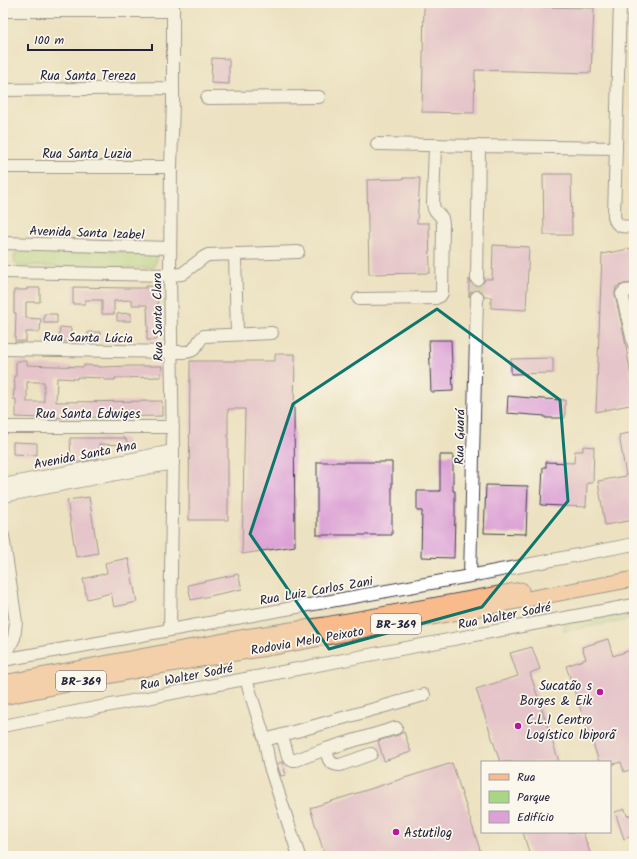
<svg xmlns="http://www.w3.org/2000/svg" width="637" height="859" viewBox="0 0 637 859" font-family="Kalam,sans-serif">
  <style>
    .green { fill: #a8d683; stroke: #657c5f }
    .building { fill: #dca1d5; fill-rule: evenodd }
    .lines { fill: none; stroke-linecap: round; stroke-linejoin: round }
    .minor-tunnel { stroke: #c4bca6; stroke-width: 12; stroke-dasharray: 12 6; stroke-linecap: butt }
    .minor-casing { stroke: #403f4f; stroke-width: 14 }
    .major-casing { stroke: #403f4f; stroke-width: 17 }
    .minor { stroke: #fff; stroke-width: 12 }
    .major { stroke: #fabb8c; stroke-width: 15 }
    .marked { fill: none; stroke: #0f766e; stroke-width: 3; stroke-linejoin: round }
    .poi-dot { fill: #b5179e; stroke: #fbf7ec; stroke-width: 1.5 }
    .labels { text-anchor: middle; stroke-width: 3.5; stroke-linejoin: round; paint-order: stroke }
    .shield { fill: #fbf7ec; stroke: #636270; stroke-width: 1 }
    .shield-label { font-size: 12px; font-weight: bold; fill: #22223b }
    .street-label { font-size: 13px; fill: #22223b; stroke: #fbf7ec }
    .poi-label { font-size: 13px; fill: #22223b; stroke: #fbf7ec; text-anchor: start }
  </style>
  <rect width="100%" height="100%" fill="#fbf7ec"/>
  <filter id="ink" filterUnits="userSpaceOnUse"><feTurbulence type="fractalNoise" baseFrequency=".025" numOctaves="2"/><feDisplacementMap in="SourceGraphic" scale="8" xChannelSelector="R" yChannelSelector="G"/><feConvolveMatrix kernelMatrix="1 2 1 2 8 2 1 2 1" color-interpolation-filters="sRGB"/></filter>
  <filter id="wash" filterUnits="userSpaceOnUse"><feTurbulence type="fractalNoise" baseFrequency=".012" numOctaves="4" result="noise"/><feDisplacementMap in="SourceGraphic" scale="16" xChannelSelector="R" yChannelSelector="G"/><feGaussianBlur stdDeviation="0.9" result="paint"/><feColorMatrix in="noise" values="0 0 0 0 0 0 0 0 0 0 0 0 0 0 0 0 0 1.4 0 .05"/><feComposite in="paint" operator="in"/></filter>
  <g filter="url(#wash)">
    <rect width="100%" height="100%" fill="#ece2c1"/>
    <path class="green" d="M18 249 155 252C157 258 156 263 153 268L18 266 15 263 14 257Z
      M634 613V619L564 631V625Z"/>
    <g id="blocks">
      <path class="building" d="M424 5 594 8 591 73 475 70 474 113 422 112Z
        M212 58 229 59V84L211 83Z
        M543 174H571L572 235H544Z
        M403 178H420L417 223H429L430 273 369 274 367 180 403 179Z
        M493 245 529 247 526 310 491 308V297H484L483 293 481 290H478L473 291 470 293 469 297V279L471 283 473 285 477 286H480L483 283 485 279H492Z
        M634 248V283L624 284 616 287V289L615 292V295L624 335 634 394V404L596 412 602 254Z
        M146 286H158L157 340H147V331H148L147 305H132V300L114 301V314H102V300H85V304H73V287L128 288H146Z
        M27 288H40V302H26V318L41 319 40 332H26V341H15L16 313H14V290H27Z
        M131 313V321H117V314Z
        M44 314H57V323H44Z
        M60 327 71 328 70 342 59 341Z
        M88 332H100V340H88Z
        M429 340H451L453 391 431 392Z
        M275 354H295L294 408 295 546 242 554 245 409H228V520H189L190 361H275Z
        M553 358V373L511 374V359Z
        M16 361H27V365L84 367V365L99 366V367L132 366H162L161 377 115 378V380H104V378L77 377V379L57 378 56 402 162 401V416L42 418 16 417V399H13L14 390H15L14 376H16ZM27 382H44V402H27Z
        M508 396 543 399 565 400V418H545V416L507 413Z
        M634 432V520L605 525 598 481 626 476 619 435Z
        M70 438H125L129 445 99 444V458L82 462H71Z
        M13 442 37 443V455L13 454Z
        M583 446 594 447 593 483H587L586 507 541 505 543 467H546V462L574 463 575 451H583Z
        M440 455H453V491H455V513L454 558 421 557 422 511H417V491H440Z
        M317 462H392V535H317Z
        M486 485 528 486 526 534 484 533Z
        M89 497 98 553 76 557 67 500Z
        M128 558 137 602 114 607 111 593 87 599 83 579 107 573 105 563Z
        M238 574 242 589 191 600 188 585Z
        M608 639 613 656 634 649V768L624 772 621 762 610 765V762H599L591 737 590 738 566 666 586 659 582 647Z
        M532 647 540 669 530 673 559 762H500L476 689 518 676 510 653Z
        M404 732 411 752 384 761 378 741 398 735Z
        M282 762 286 775 281 776 277 764Z
        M452 763 482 856H325L310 808Z
        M625 809 627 816 634 814V835L624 839 615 812Z
        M523 832H583L591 856H530Z"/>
    </g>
  </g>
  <g filter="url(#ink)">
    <use href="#blocks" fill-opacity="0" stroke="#403f4f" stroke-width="1"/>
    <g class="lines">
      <path class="minor-tunnel" d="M477 279V297"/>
      <defs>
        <path id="minor" d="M620 3 614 216C616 228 624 227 634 226
          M3 11H173
          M3 90 173 88
          M207 98 319 97
          M377 144 479 146
          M3 167H171
          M3 243 170 248
          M235 254 237 334
          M3 272 170 275 182 274 204 257 208 255 298 252
          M477 279 479 146 616 148
          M634 290 625 291 622 294 634 345
          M359 299 436 298 440 296 442 293 443 224 442 218 434 209 433 204 435 145
          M3 349 172 352C177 352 191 353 194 349 198 345 199 339 204 336L272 333
          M3 427H173
          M3 485 173 451
          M3 496 173 463
          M3 536 16 622 14 638 3 660
          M470 576 477 297
          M170 630 173 451 170 275 171 167 173 101V3
          M3 660 470 576 634 544
          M246 679 265 740 269 764 299 856
          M3 726 369 655 634 605
          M282 735 288 757 291 760H296L326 749 396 728
          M265 740 424 695
          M326 749C328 759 329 765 340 765L371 754"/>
        <path id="major" d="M3 683 245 637 325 625 521 590
          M3 697 158 666 279 646 634 579"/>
      </defs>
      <use href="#minor" class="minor-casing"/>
      <use href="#major" class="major-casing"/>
      <use href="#minor" class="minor"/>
      <use href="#major" class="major"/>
    </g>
  </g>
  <path d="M0 0H637V859H0ZM437 309 560 400 568 501 482 607 329 649 250 534 293 404Z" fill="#ece2c1" fill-opacity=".55" fill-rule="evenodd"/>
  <path class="marked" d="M437 309 560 400 568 501 482 607 329 649 250 534 293 404Z"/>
  <g class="poi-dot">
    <circle cx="600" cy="692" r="4"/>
    <circle cx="518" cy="726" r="4"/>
    <circle cx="396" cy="832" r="4"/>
  </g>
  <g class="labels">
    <g class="shield">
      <rect x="371" y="614" width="50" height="20" rx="3"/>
      <rect x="56" y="671" width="50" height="20" rx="3"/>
    </g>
    <g class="shield-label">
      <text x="396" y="628">BR-369</text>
      <text x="81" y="685">BR-369</text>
    </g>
    <g class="street-label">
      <text x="88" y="80">Rua Santa Tereza</text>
      <text x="87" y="158">Rua Santa Luzia</text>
      <text transform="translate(87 232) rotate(2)" y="5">Avenida Santa Izabel</text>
      <text transform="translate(157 317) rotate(-91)" y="5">Rua Santa Clara</text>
      <text transform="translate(88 337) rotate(1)" y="5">Rua Santa Lúcia</text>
      <text x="88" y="418">Rua Santa Edwiges</text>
      <text transform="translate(459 437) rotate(-89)" y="5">Rua Guará</text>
      <text transform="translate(85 454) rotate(-11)" y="5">Avenida Santa Ana</text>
      <text transform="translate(316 590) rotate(-10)" y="5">Rua Luiz Carlos Zani</text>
      <text transform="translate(504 615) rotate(-11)" y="5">Rua Walter Sodré</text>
      <text transform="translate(307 640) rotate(-10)" y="5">Rodovia Melo Peixoto</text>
      <text transform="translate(186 676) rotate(-11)" y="5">Rua Walter Sodré</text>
    </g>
    <g class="poi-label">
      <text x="592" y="690" text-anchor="end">Sucatão s<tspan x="592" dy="15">Borges &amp; Eik</tspan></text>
      <text x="526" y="724">C.L.I Centro<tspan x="526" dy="15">Logístico Ibiporã</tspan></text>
      <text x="404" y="837">Astutilog</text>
    </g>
  </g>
  <rect width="637" height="859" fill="none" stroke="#fbf7ec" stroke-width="16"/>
  <rect x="481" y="761" width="130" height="72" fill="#fbf7ec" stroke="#a4a2a5"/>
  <rect x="489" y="774" width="20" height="6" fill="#fabb8c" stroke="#a4a2a5"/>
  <text x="517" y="781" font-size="12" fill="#22223b">Rua</text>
  <rect x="489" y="791" width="20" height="12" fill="#a8d683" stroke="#a4a2a5"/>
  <text x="517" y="801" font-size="12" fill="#22223b">Parque</text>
  <rect x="489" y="811" width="20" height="12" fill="#dca1d5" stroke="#a4a2a5"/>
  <text x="517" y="821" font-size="12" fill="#22223b">Edifício</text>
  <path d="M28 44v6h124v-6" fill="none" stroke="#22223b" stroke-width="2"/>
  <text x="34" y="44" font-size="12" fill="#22223b" stroke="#fbf7ec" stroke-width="3" paint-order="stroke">100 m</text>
</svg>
